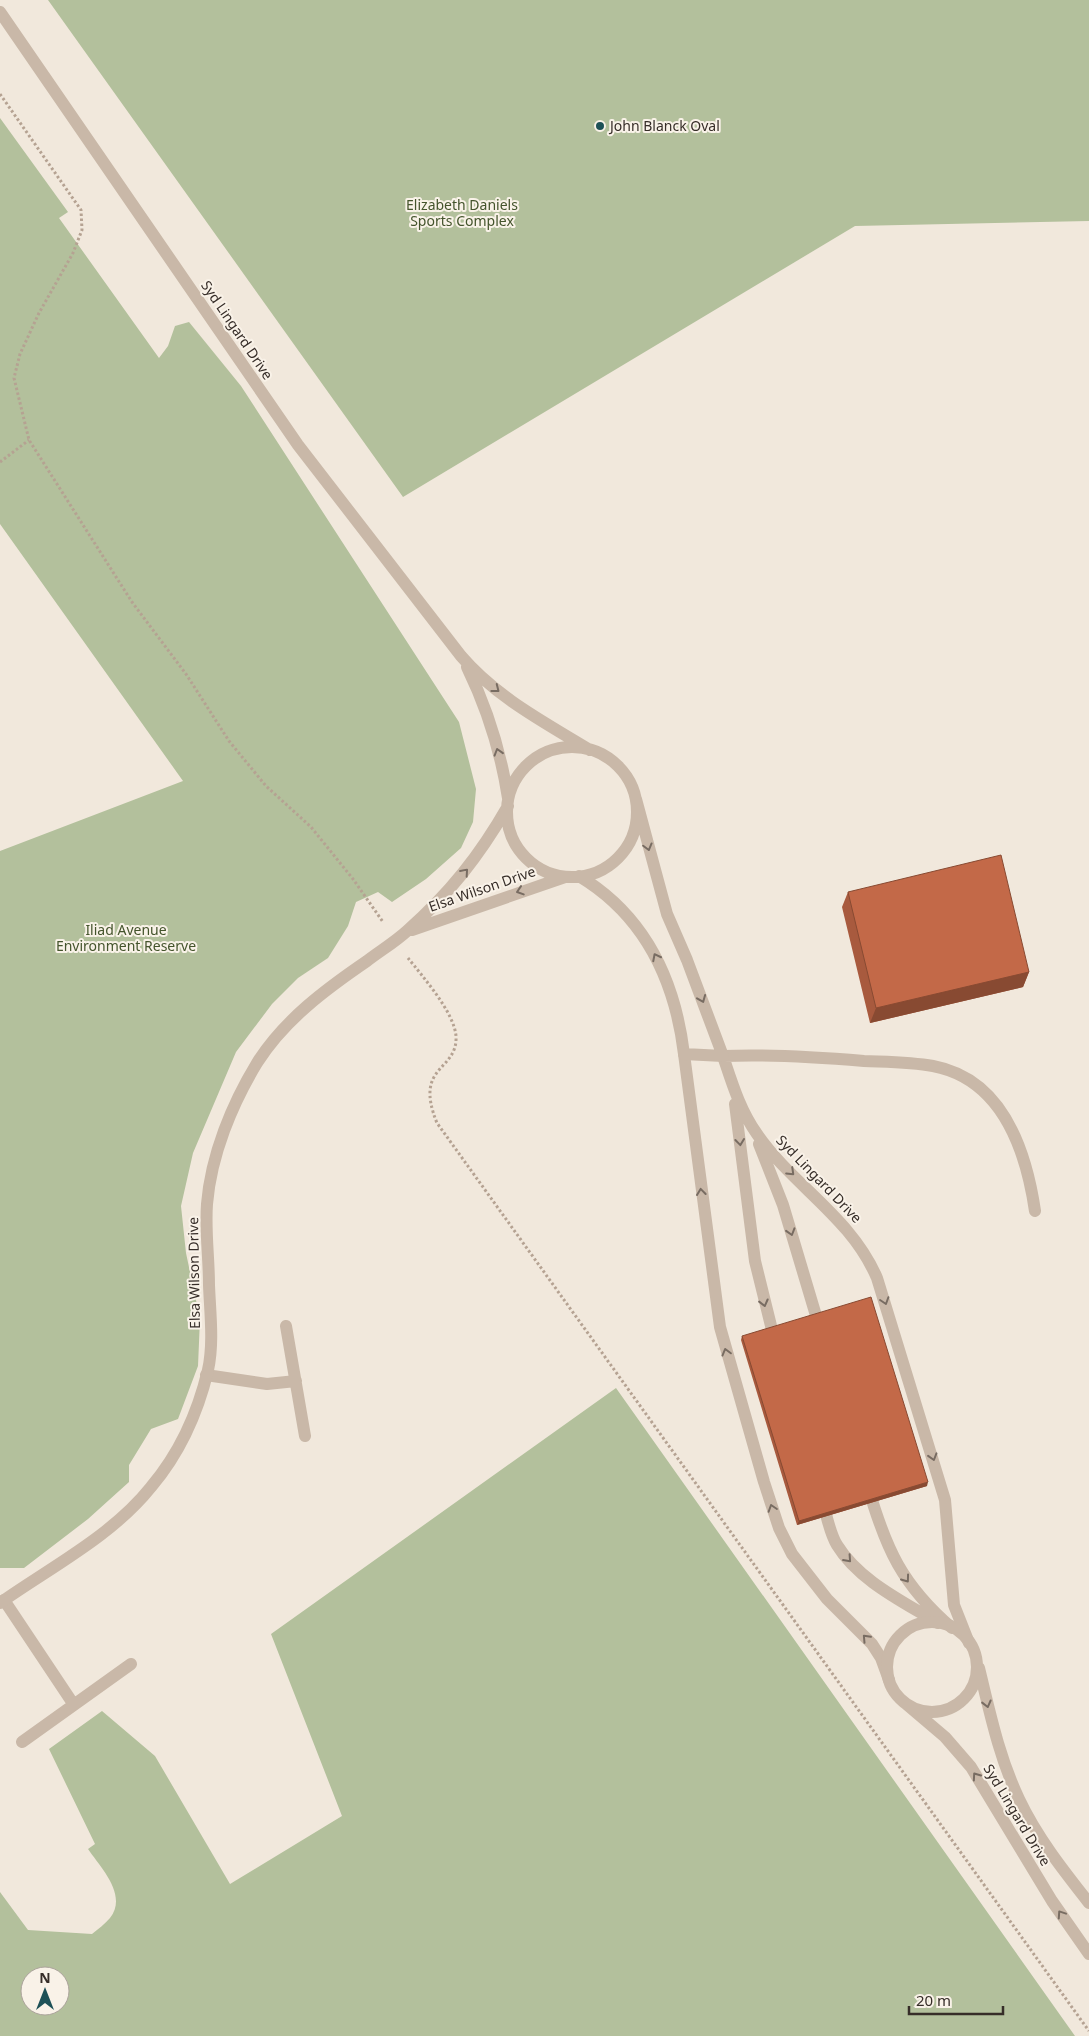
<svg xmlns="http://www.w3.org/2000/svg" width="1089" height="2036" viewBox="0 0 1089 2036" font-family="'Noto Sans',sans-serif">
  <style>
    .green { fill: #b3c09c; fill-rule: evenodd }
    .lines { fill: none; stroke-linecap: round; stroke-linejoin: round }
    .path { stroke: #b5a292; stroke-width: 3; stroke-dasharray: 2.5 2.5; stroke-linecap: butt }
    .service { stroke: #c9b8a8; stroke-width: 12 }
    .minor { stroke: #c9b8a8; stroke-width: 12 }
    .wall { fill: #a85a3e }
    .shaded-wall { fill: #884a32 }
    .building { fill: #c36948; stroke: #884a32 }
    .oneway { stroke: #786c62 }
    .poi-dot { fill: #1e5157; stroke: #f9f2e8; stroke-width: 2 }
    .labels { text-anchor: middle; stroke-width: 4; stroke-linejoin: round; paint-order: stroke }
    .poi-label { font-size: 14px; fill: #362d28; stroke: #f9f2e8; text-anchor: start }
    .park-label { font-size: 14px; fill: #44542c; stroke: #f9f2e8 }
    .street-label { font-size: 14px; fill: #362d28; stroke: #f9f2e8 }
  </style>
  <rect width="100%" height="100%" fill="#f1e8dc"/>
  <path class="green" d="M48 0H1089V221L855 226 403 497Z
    M0 118 68 212 59 218 159 358 168 346 175 326 189 322 241 386 459 722 476 789 473 822 461 848 426 879 392 902 378 892 356 902 348 926 328 958 298 978 272 1004 236 1052 193 1153 181 1206 186 1253 200 1319 198 1366 178 1419 151 1429 129 1465V1482L88 1519 24 1568H0V851L183 781 0 524Z
    M616 1388 1075 2036H0V1892L28 1930 92 1934C98 1929 105 1924 110 1918 128 1895 101 1868 88 1849L95 1844 49 1749 102 1711 155 1756 230 1884 342 1816 271 1634ZM30 1976H60V2006H30Z"/>
  <g class="lines">
    <path class="path" d="M0 94 81 210 82 230 73 253 39 313 20 354 14 378 29 440 132 602 186 674 229 741 266 786 311 827 353 879 383 922
      M0 462 29 440
      M408 958C423 977 454 1012 456 1036 458 1072 413 1064 437 1123L1089 2031"/>
    <path class="service" d="M684 1054 720 1327 764 1482 779 1528 792 1554 827 1599 872 1644 881 1658 889 1680
      M735 1104 755 1261 775 1342
      M759 1144 783 1205 820 1329
      M286 1326 305 1436
      M206 1375 267 1384 296 1381
      M868 1487C886 1549 902 1585 952 1628
      M822 1500C827 1515 829 1532 837 1545 859 1581 904 1602 938 1623
      M4 1600 74 1705
      M969 1643 954 1605 945 1500 877 1278C851 1217 793 1186 757 1134 740 1110 732 1083 723 1056 771 1054 817 1057 864 1061 887 1062 911 1062 933 1066 1002 1079 1026 1150 1035 1211
      M22 1742 131 1664"/>
    <path class="minor" d="M0 12 298 445 461 656C496 697 544 722 590 750
      M467 667C487 708 501 753 508 798
      M507 812a65 65 0 1 1 130 0a65 65 0 1 1-130 0Z
      M579 876C644 915 675 980 684 1054L723 1056 687 960 667 914 636 799
      M412 930 565 877
      M0 1603C51 1567 112 1536 151 1487 179 1454 198 1412 208 1370 214 1343 210 1312 209 1285 209 1258 205 1231 207 1204 211 1155 232 1104 257 1063 284 1020 326 989 367 961 380 951 395 942 407 931 450 893 480 855 508 806
      M887 1667a45 45 0 1 1 90 0a45 45 0 1 1-90 0Z
      M979 1668C990 1713 999 1757 1019 1799 1037 1837 1063 1870 1089 1903
      M905 1703 945 1737 971 1767 1052 1901 1089 1954"/>
  </g>
  <path class="wall" d="M848 892 1029 972 1023 987 870 1023 842 907Z
    M742 1336 927 1486 797 1525 741 1340Z"/>
  <path class="shaded-wall" d="M1029 972 1023 987 870 1023 876 1008Z
    M928 1482 927 1486 797 1525 799 1521Z"/>
  <path class="building" d="M1001 855 1029 972 876 1008 848 892Z
    M871 1297 928 1482 799 1521 742 1336Z"/>
  <defs><path id="oneway-chevron" d="M-2-3.5L2.5 0L-2 3.5" fill="none" stroke-width="1.6" stroke-linecap="round" stroke-linejoin="round" transform="scale(1.25)"/></defs>
  <g class="oneway">
    <use href="#oneway-chevron" transform="translate(496 689) rotate(38)"/>
    <use href="#oneway-chevron" transform="translate(498 752) rotate(-107)"/>
    <use href="#oneway-chevron" transform="translate(648 847) rotate(75)"/>
    <use href="#oneway-chevron" transform="translate(465 872) rotate(-49)"/>
    <use href="#oneway-chevron" transform="translate(520 891) rotate(162)"/>
    <use href="#oneway-chevron" transform="translate(656 957) rotate(-117)"/>
    <use href="#oneway-chevron" transform="translate(702 999) rotate(68)"/>
    <use href="#oneway-chevron" transform="translate(740 1142) rotate(83)"/>
    <use href="#oneway-chevron" transform="translate(791 1172) rotate(44)"/>
    <use href="#oneway-chevron" transform="translate(701 1192) rotate(-97)"/>
    <use href="#oneway-chevron" transform="translate(791 1232) rotate(73)"/>
    <use href="#oneway-chevron" transform="translate(885 1301) rotate(72)"/>
    <use href="#oneway-chevron" transform="translate(764 1303) rotate(76)"/>
    <use href="#oneway-chevron" transform="translate(726 1352) rotate(-105)"/>
    <use href="#oneway-chevron" transform="translate(933 1457) rotate(73)"/>
    <use href="#oneway-chevron" transform="translate(772 1508) rotate(-108)"/>
    <use href="#oneway-chevron" transform="translate(848 1559) rotate(48)"/>
    <use href="#oneway-chevron" transform="translate(906 1579) rotate(54)"/>
    <use href="#oneway-chevron" transform="translate(866 1638) rotate(-133)"/>
    <use href="#oneway-chevron" transform="translate(987 1704) rotate(76)"/>
    <use href="#oneway-chevron" transform="translate(976 1776) rotate(-125)"/>
    <use href="#oneway-chevron" transform="translate(1061 1914) rotate(-124)"/>
  </g>
  <circle class="poi-dot" cx="600" cy="126" r="5"/>
  <g class="labels">
    <g class="poi-label">
      <text x="610" y="131">John Blanck Oval</text>
    </g>
    <g class="park-label">
      <text x="462" y="210">Elizabeth Daniels<tspan x="462" dy="16">Sports Complex</tspan></text>
      <text x="126" y="935">Iliad Avenue<tspan x="126" dy="16">Environment Reserve</tspan></text>
    </g>
    <g class="street-label">
      <text transform="translate(237 330) rotate(56)" y="5">Syd Lingard Drive</text>
      <text transform="translate(482 889) rotate(-19)" y="5">Elsa Wilson Drive</text>
      <text transform="translate(819 1179) rotate(46)" y="5">Syd Lingard Drive</text>
      <text transform="translate(194 1273) rotate(-91)" y="5">Elsa Wilson Drive</text>
      <text transform="translate(1017 1815) rotate(59)" y="5">Syd Lingard Drive</text>
    </g>
  </g>
  <g transform="translate(45 1991)"><circle r="24" fill="#f9f2e8" stroke="#aba39b"/>
  <path d="M0-4L9 19L0 12L-9 19Z" fill="#1e5157"/>
  <text y="-8" font-size="14" font-weight="bold" text-anchor="middle" fill="#362d28">N</text>
  </g>
  <path d="M909 2006v8h94v-8" fill="none" stroke="#362d28" stroke-width="2.5"/>
  <text x="916" y="2006" font-size="15" fill="#362d28" stroke="#f9f2e8" stroke-width="4" paint-order="stroke">20 m</text>
</svg>
